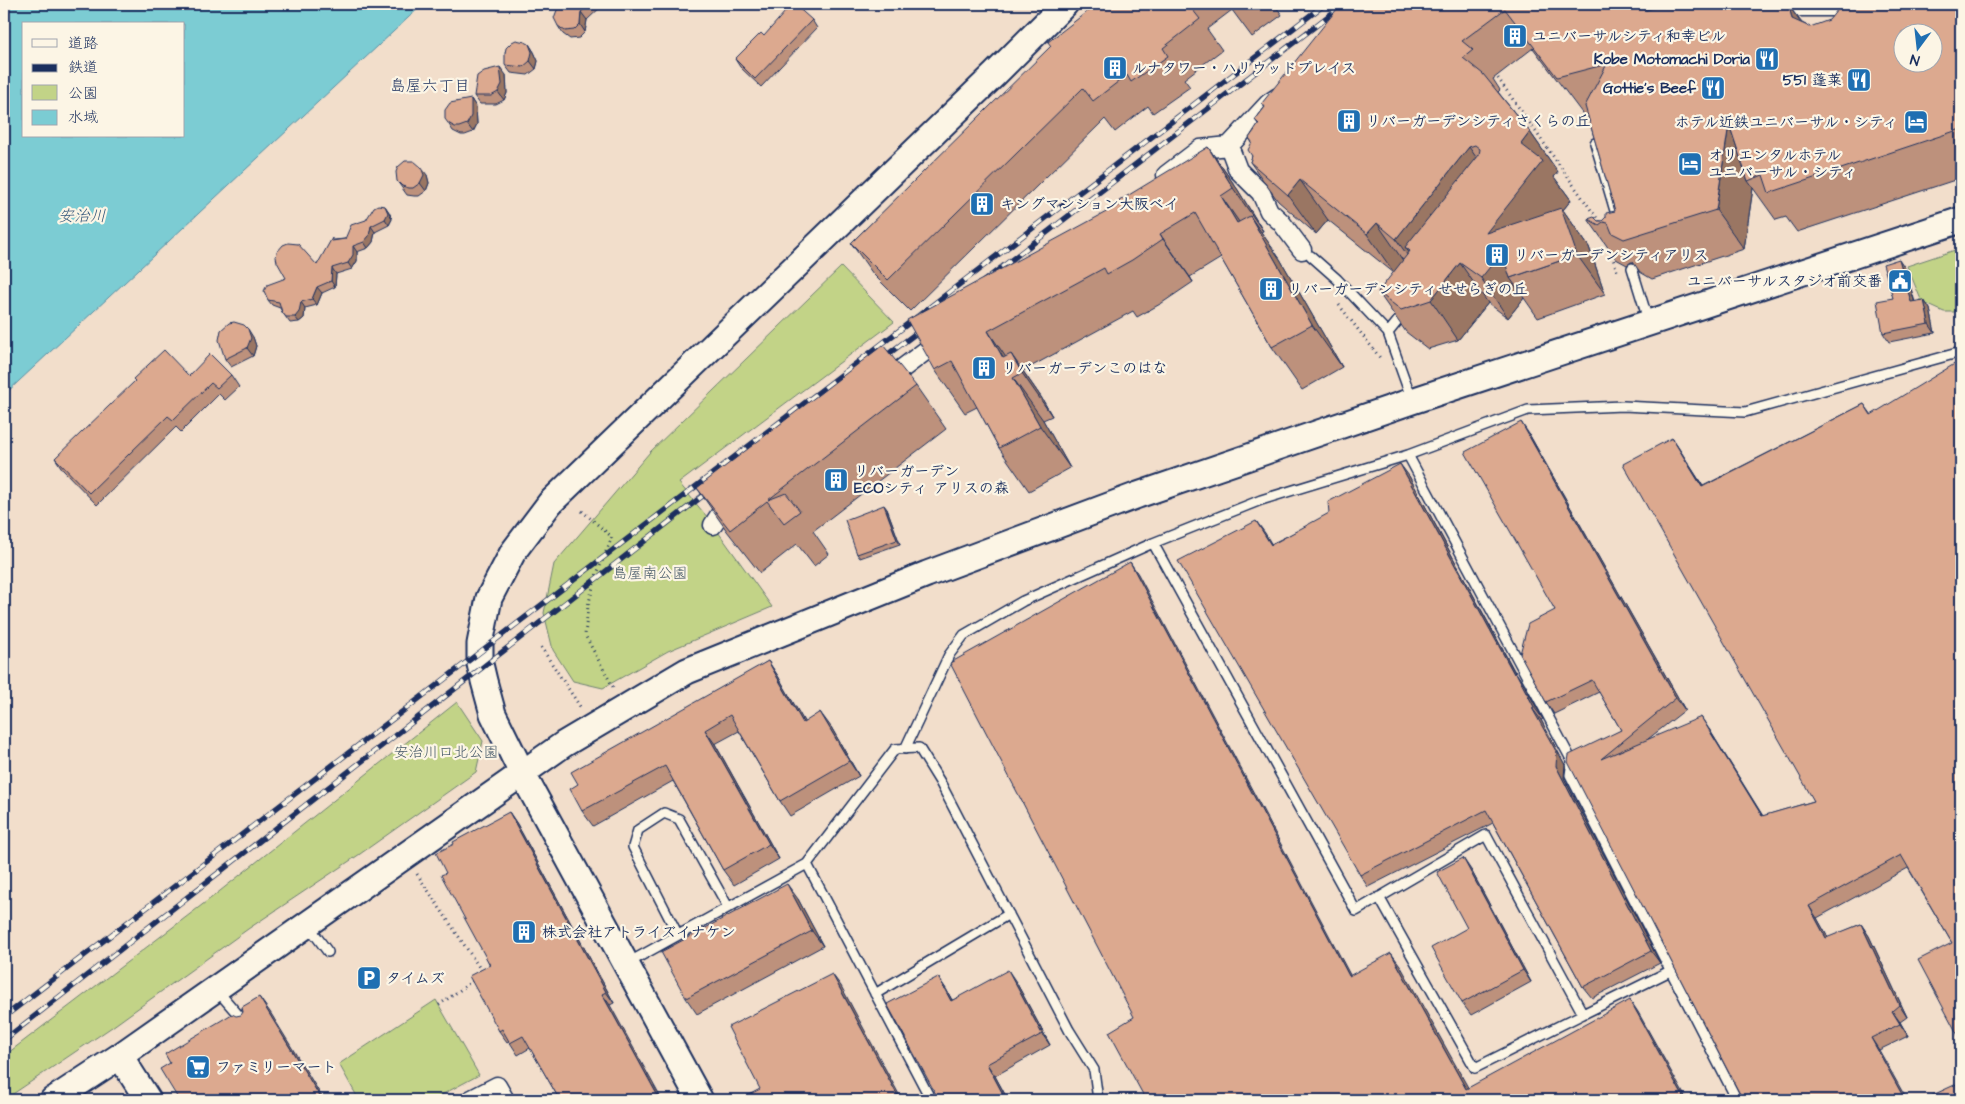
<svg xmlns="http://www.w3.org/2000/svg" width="1965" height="1104" viewBox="0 0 1965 1104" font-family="'Architects Daughter','Klee One',sans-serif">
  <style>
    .green { fill: #c2d387; stroke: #6e8172 }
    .water { fill: #7bccd3; stroke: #558da4; fill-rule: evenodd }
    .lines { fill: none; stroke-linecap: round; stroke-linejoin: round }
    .lane-casing { stroke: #1b2f5e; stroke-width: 12 }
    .street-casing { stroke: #1b2f5e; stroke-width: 21 }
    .secondary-casing { stroke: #1b2f5e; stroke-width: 29 }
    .path { stroke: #1b2f5e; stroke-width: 3; stroke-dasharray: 1 4; stroke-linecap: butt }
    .lane { stroke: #fcf5e5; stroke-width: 9 }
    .street { stroke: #fcf5e5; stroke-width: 18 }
    .secondary { stroke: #fcf5e5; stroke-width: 25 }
    .rail-casing { stroke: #1b2f5e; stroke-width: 5.5 }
    .rail { stroke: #fcf5e5; stroke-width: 4; stroke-dasharray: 11; stroke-linecap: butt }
    .wall { fill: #bd917b; stroke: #1b2f5e }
    .shaded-wall { fill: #9a7664; stroke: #1b2f5e }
    .building { fill: #dca98f; stroke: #1b2f5e; fill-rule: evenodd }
    .labels { text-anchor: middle; stroke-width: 4.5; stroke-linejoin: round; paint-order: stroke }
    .poi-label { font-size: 15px; font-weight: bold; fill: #1b2f5e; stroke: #fcf5e5; text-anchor: start }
    .park-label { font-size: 15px; fill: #455868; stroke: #fcf5e5 }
    .neighbourhood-label { font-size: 16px; fill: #1b2f5e; stroke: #fcf5e5 }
    .water-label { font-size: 16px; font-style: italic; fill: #33567b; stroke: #fcf5e5 }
  </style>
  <rect width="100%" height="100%" fill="#f2decb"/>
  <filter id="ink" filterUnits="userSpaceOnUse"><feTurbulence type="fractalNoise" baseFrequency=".02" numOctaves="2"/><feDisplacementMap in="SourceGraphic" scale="10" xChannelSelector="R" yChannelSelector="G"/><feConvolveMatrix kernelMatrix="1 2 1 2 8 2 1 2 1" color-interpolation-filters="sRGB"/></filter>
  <g filter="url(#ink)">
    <path class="green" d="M1961 248V312H1944L1922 302 1907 266Z
      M841 267 894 322 679 483 708 518 772 607 668 651 603 688 573 681 553 650 544 613 554 564 650 452Z
      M457 702 483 741 476 772 360 854 248 929 112 1027 4 1100V1056L215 895Z
      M436 1000 479 1075 432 1100H359L339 1064Z"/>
    <path class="water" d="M4 4H423L4 395ZM24 24H184V136H24Z"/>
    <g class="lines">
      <defs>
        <path id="lane" d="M1595 143 1618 221
          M1311 256 1337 279 1388 333 1412 400
          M1632 268 1649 323
          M1388 333 1405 312
          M1408 455 1572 761 1570 775 1737 1100
          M1153 543 1356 911 1486 835 1583 1014 1475 1068 1379 897
          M905 749 949 655 964 635 1023 601 1153 543 1261 500 1408 455 1528 410 1623 406 1745 412 1961 352
          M807 864 931 1100
          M308 925 328 952
          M678 935 633 847 638 830 664 813 679 819 728 907
          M626 964 807 864 895 749 919 748 940 782 1069 1030 1094 1070 1098 1100
          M216 989 247 1025
          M875 994 1009 914
          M1583 1014 1670 971"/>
        <path id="street" d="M1767 7H1881
          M1229 146 1238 170 1261 193 1269 211 1281 222 1302 250
          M1166 175 1200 149 1229 146 1269 103 1278 97
          M883 383 944 337
          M713 525 726 505 732 500
          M470 1100 497 1086 505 1100"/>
        <path id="secondary" d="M120 1056 148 1100
          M53 1100 120 1056 564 744 687 671 927 574 1138 495 1412 401 1961 220
          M700 1100 522 773 493 714 484 681 480 664V644L489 598 513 552 550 503 995 74 1065 4"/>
      </defs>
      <use href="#lane" class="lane-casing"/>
      <use href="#street" class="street-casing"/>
      <use href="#secondary" class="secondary-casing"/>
      <path class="path" d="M1495 74 1601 224
        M1609 246 1617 271
        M1339 305 1381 359
        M582 511 612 537 596 576 588 606 585 635 613 687
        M541 647 581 708
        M417 874 483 973
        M439 1005 474 980"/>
      <use href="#lane" class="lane"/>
      <use href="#street" class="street"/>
      <use href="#secondary" class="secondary"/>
      <defs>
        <path id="rail" d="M984 281 1344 4
          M879 361 927 325
          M4 1017 1325 4
          M4 1040 714 487"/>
      </defs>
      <use href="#rail" class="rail-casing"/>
      <use href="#rail" class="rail"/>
    </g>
    <path class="wall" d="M566 4H604L587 20 585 32 579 38 570 39 563 34 558 26Z
      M1098 4H1282L1277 8 1282 15 1252 37 1232 10 1207 29 1222 50 1184 79 1190 87 1153 113 1148 106 1115 132 1105 119 910 311 873 274 851 243Z
      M1341 4 1646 10 1779 4 1781 6H1789L1802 23 1810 27 1961 4V178L1797 232 1786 217 1776 220 1753 188 1744 249 1652 279 1640 272 1633 262H1631L1627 265 1616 259 1588 219 1598 221H1602L1615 211 1588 116 1585 117 1533 48 1493 79 1500 90 1498 92 1530 132 1558 172 1554 177 1571 200 1563 210 1589 247 1605 294 1538 318 1524 298 1508 318 1488 303 1458 340 1428 349 1406 332 1378 292 1394 273 1328 220 1316 234 1278 201 1250 162 1252 156V143L1249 138 1258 124 1255 120Z
      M812 20 817 28 761 87 740 67 735 59 764 36Z
      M529 44 534 52 538 61 536 69 528 75 511 73 505 65Z
      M506 75 507 93 504 100 496 104H480L474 96Z
      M471 99 476 107 477 124 473 132 465 135H461L453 131 448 123Z
      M1208 147 1238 190 1263 231 1261 232 1280 259 1342 367 1302 390 1272 347 1221 258 1190 277 1193 282 1162 303 1137 317 1133 311 1023 371 1041 397 1052 416 1043 420 1070 468 1029 491 999 448 977 407 965 413 935 370 1121 204Z
      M427 175 429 183 426 191 419 196H414L407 195 397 181Z
      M385 206 389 212 392 219 389 225 375 232 373 242 368 248 357 252V261L352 269 336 274 335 287 322 293 317 305 305 308 304 318 299 322 290 323 282 312 280 308 272 305 268 300 286 278 317 265 334 240 345 239 366 220Z
      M1905 268 1915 302 1924 300 1930 309 1935 333 1889 342 1883 333 1893 298Z
      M253 337 256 346 253 356 231 367 225 359Z
      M231 375 239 387 225 400 219 394 181 432 176 427 97 505 63 470 55 458 189 376Z
      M916 386 946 429 813 531 829 554 814 566 797 544 760 573 727 531 697 488Z
      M1864 404 1872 415 1952 943 1908 868 1817 918 1828 938 1861 924 1869 936 1907 1017 1900 1022 1908 1036 1879 1050 1568 762 1621 730 1599 692 1554 714 1546 702 1555 610 1529 434 1685 710 1648 739 1709 729 1763 816 1814 801 1672 438 1703 486Z
      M1409 476 1515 672 1523 683 1543 719 1541 720 1565 765 1564 778 1660 963 1592 998 1583 987 1493 823 1368 887 1360 875 1256 521 1271 544Z
      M887 509 900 544 860 558 857 554Z
      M768 661 778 676 804 722 831 727 859 776 790 816 780 801 739 731 715 744 779 859 734 885 723 870 673 781 593 826 582 811 578 784Z
      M509 812 517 824 614 1003 610 1005 558 1097 530 1048 518 1055 509 1041 507 1042 499 1031 490 965 446 873Z
      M1471 870 1531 982 1471 1015 1462 1003Z
      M798 899 823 946 697 1014 686 998Z
      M938 977 946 989 952 1000 1016 982 1050 1045 995 1076 1008 1100H939Z"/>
    <path class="shaded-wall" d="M1789 6 1817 46 1792 19Z
      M581 12 587 20 585 32 580 24Z
      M529 44 534 52 538 61 536 69 530 61Z
      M500 67 506 75 507 93 504 100 498 92Z
      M471 99 476 107 477 124 473 132 467 124Z
      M1729 124 1748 181 1753 188 1744 249 1716 210Z
      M1530 132 1558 172 1554 177 1571 200 1563 210 1589 247 1605 294 1577 255 1510 278 1524 298 1508 318 1481 278 1486 233 1521 144Z
      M1208 147 1238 190 1263 231 1233 188Z
      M1469 147 1497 187 1410 251 1405 247 1426 276 1424 279 1396 239Z
      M421 167 427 175 429 183 426 191 420 183Z
      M1300 180 1328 220 1316 234 1288 195Z
      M1221 196 1251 239 1237 223Z
      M385 206 389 212 392 219 389 225 385 219Z
      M1250 216 1280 259 1342 367 1312 325Z
      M1377 223 1404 262 1395 274 1367 234Z
      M371 226 375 232 373 242 368 248 364 242Z
      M1160 234 1190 277 1193 282 1163 239Z
      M353 246 357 252V261L352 269 348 263Z
      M1899 259 1905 268 1917 311 1911 302Z
      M1460 263 1488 303 1458 340 1431 300Z
      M332 268 336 274 335 287 331 281Z
      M317 287 322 293 317 305 312 299Z
      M1924 300 1930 309 1935 333 1929 324Z
      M301 302 305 308 304 318 299 322 295 317Z
      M248 329 253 337 256 346 253 356 247 348Z
      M988 331 1018 375 1003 358Z
      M1011 354 1041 397 1052 416 1022 373Z
      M1013 378 1043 420 1070 468 1040 426Z
      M1521 422 1529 434 1685 710 1676 698Z
      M1672 438 1680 450 1710 498 1702 487Z
      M1400 464 1409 476 1522 686 1514 674Z
      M884 505 887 509 900 544 897 540Z
      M1256 521 1265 533 1279 557 1271 545Z
      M1130 562 1138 574 1357 988 1349 976Z
      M768 661 778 676 813 737 803 723Z
      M1515 671 1523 683 1543 719 1534 707Z
      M1532 708 1541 720 1565 765 1564 778 1660 963 1651 951 1556 766Z
      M820 712 831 727 859 776 849 761Z
      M1701 717 1709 729 1770 828 1762 816Z
      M705 730 715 744 779 859 769 844Z
      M509 812 517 824 614 1003 606 992Z
      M1463 858 1471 870 1531 982 1523 970Z
      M787 884 798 899 823 946 812 931Z
      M1809 906 1817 918 1835 950 1826 938Z
      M1861 924 1869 936 1907 1017 1899 1005Z
      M1391 953 1400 965 1475 1100 1466 1089Z
      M1008 970 1016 982 1050 1045 1042 1034Z
      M832 974 841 986 902 1100H900Z
      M938 977 946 989 959 1013 951 1001Z
      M602 994 610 1005 662 1100H660Z
      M259 997 270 1012 324 1100H322Z
      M1630 1000 1638 1012 1687 1100H1685Z
      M1892 1011 1900 1022 1908 1036 1900 1024Z
      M1871 1038 1879 1050 1907 1100H1905Z
      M987 1064 995 1076 1008 1100H1006Z"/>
    <path class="building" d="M566 4H590L581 12 580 24 574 30 565 31 558 26 554 18 557 10 560 7Z
      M792 4H794L812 20 755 79 735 59 761 33 764 36Z
      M1097 4H1188L1200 19 1163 48 1168 56 1131 82 1127 75 1093 101 1083 88 888 280 851 243 1051 46 1048 42Z
      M1341 4H1641L1646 10 1668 4H1779L1780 6H1789L1792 19 1810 27 1829 20 1838 9 1880 4H1961V129L1769 193 1763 175 1748 181 1729 124 1716 210 1624 239 1612 233 1608 223 1603 222 1599 225 1588 219 1594 217 1598 221H1602L1606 217V213L1615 211 1585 106 1607 64 1557 77 1505 9 1462 41 1473 50 1463 58 1483 74 1530 132 1521 144 1543 161 1486 233 1561 208 1577 255 1510 278 1502 252 1481 278 1460 263 1431 300 1401 310 1378 292 1410 251 1405 247 1479 155 1480 149 1475 145 1469 147 1396 239 1377 223 1367 234 1300 180 1288 195 1250 162 1252 156 1248 150 1252 142 1249 138 1259 124 1255 120 1265 107 1262 103ZM1902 32H1932V62H1902Z
      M516 40 525 42 529 44 532 52 530 61 523 67 505 65V53L506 48 512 42Z
      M500 67 502 84 498 92 491 96H474L477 76 484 71Z
      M471 99V116L467 124 459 127H455L448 123 445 119V110L450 103Z
      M1208 147 1233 188 1221 196 1237 223 1250 216 1312 325 1272 347 1195 213 1160 234 1163 239 1132 260 1107 274 1104 268 988 331 1003 358 1011 354 1022 373 1013 378 1040 426 999 448 952 361 935 370 907 320 1121 204 1119 201Z
      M405 161H414L421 167 424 175 420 183 413 188H409L402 186 397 181 396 172 398 167Z
      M378 205 385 206 388 213 385 219 371 226 369 236 364 242 353 246V255L348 263 332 268 331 281 317 287 312 299 301 302 299 312 295 317H286L282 312 279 302 268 300 264 291 267 285 286 278 277 262 276 257 277 252 283 245 288 243 298 244 317 265 332 238V241L345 239 351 225 366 220 374 207Z
      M1899 259 1911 302 1924 300 1929 324 1883 333 1877 301 1893 298 1883 264Z
      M234 322 244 325 248 329 251 338 247 348 225 359 219 340 221 330 229 323Z
      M883 345 916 386 768 500 786 493 800 511 784 523 767 501 730 530 697 488Z
      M164 350 189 376 210 354 231 375 217 388 211 383 173 420 168 416 89 493 55 458 135 381 133 379Z
      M1961 360V1041L1918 960 1952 943 1901 855 1809 906 1826 938 1861 924 1899 1005 1892 1011 1900 1024 1871 1038 1905 1100H1743L1568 762 1569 755 1621 730 1592 680 1546 702 1520 654 1528 624 1555 610 1465 452 1521 422 1676 698 1601 759 1701 717 1762 816 1814 801 1623 464 1672 438 1702 487 1864 404 1871 415Z
      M1400 464 1514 674 1515 671 1534 707 1532 708 1557 753 1556 766 1651 951 1583 987 1486 810 1360 875 1178 561 1256 521 1271 545 1329 513 1328 502Z
      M884 505 897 540 857 554 845 520Z
      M1130 562 1349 976 1391 953 1466 1089 1630 1000 1685 1100H1146L1109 1032 1134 1017 950 663Z
      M768 661 803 723 820 712 849 761 780 801 730 715 705 730 769 844 723 870 665 766 582 811 570 789 578 784 571 772Z
      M509 812 606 992 602 994 660 1100H551L558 1097 523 1036 510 1043 502 1029 499 1031 469 976 490 965 441 875 446 873 436 853 454 844 453 842Z
      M1463 858 1523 970 1462 1003 1431 948 1467 928 1437 872Z
      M787 884 812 931 686 998 661 952Z
      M1008 970 1042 1034 987 1064 1006 1100H939L887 1004 938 977 951 1001Z
      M832 974 900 1100H739L760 1089 728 1027Z
      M259 997 322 1100H179L160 1069 170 1063 165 1054 232 1014 236 1016 241 1015 243 1012 242 1007Z
      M1961 1082V1100H1922Z"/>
  </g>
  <defs>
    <symbol id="building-square" viewBox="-11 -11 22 22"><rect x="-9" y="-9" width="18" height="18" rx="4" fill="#1f6fb2" stroke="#fcf5e5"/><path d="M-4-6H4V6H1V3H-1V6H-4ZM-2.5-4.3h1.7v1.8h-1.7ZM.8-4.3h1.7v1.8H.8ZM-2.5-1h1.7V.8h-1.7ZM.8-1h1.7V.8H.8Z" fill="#fff"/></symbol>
    <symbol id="restaurant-square" viewBox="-11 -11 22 22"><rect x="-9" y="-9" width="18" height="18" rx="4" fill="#1f6fb2" stroke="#fcf5e5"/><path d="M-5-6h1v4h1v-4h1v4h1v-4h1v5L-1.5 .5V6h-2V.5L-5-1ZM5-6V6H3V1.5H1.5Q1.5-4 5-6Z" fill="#fff"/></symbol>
    <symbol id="hotel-square" viewBox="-11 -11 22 22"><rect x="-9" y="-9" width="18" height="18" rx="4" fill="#1f6fb2" stroke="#fcf5e5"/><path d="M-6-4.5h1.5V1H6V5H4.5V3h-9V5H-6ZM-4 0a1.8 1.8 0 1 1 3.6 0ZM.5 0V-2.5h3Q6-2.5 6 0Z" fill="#fff"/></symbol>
    <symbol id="civic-square" viewBox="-11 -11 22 22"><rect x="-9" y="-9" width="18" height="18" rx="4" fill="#1f6fb2" stroke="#fcf5e5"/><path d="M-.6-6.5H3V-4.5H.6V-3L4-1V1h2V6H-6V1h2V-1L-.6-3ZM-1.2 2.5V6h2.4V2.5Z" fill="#fff"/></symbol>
    <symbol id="parking-square" viewBox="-11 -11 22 22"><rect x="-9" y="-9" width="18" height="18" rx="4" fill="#1f6fb2" stroke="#fcf5e5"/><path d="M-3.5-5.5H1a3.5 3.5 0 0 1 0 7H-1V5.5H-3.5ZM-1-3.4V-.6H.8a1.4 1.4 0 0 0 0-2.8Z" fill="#fff"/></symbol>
    <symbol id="supermarket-square" viewBox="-11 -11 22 22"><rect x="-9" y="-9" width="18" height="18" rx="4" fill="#1f6fb2" stroke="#fcf5e5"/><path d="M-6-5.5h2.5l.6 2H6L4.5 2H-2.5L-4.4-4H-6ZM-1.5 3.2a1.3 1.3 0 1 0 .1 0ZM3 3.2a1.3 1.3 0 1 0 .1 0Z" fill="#fff"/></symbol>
  </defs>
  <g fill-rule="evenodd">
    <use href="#building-square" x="1501" y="22" width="28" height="28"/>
    <use href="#restaurant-square" x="1753" y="45" width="28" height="28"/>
    <use href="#building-square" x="1101" y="54" width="28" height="28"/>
    <use href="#restaurant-square" x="1845" y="66" width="28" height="28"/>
    <use href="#restaurant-square" x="1699" y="74" width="28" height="28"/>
    <use href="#building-square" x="1335" y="107" width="28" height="28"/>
    <use href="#hotel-square" x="1902" y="108" width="28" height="28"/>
    <use href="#hotel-square" x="1676" y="150" width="28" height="28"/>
    <use href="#building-square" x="968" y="190" width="28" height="28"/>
    <use href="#building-square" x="1483" y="241" width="28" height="28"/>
    <use href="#civic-square" x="1886" y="267" width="28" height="28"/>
    <use href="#building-square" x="1257" y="275" width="28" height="28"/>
    <use href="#building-square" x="970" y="354" width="28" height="28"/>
    <use href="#building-square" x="822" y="466" width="28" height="28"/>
    <use href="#building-square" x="510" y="918" width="28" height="28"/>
    <use href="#parking-square" x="355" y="964" width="28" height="28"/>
    <use href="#supermarket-square" x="184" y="1053" width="28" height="28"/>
  </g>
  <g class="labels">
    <g class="poi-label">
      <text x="1532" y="41">ユニバーサルシティ和幸ビル</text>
      <text x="1750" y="64" text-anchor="end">Kobe Motomachi Doria</text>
      <text x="1132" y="73">ルナタワー・ハリウッドプレイス</text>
      <text x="1842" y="85" text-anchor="end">551 蓬莱</text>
      <text x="1696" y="93" text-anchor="end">Gottie's Beef</text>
      <text x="1366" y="126">リバーガーデンシティさくらの丘</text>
      <text x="1898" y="127" text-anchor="end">ホテル近鉄ユニバーサル・シティ</text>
      <text x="1708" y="160">オリエンタルホテル<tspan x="1708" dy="17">ユニバーサル・シティ</tspan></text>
      <text x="1000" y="209">キングマンション大阪ベイ</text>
      <text x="1514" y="260">リバーガーデンシティアリス</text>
      <text x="1882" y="286" text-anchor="end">ユニバーサルスタジオ前交番</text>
      <text x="1288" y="294">リバーガーデンシティせせらぎの丘</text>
      <text x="1002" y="373">リバーガーデンこのはな</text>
      <text x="854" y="476">リバーガーデン<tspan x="854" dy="17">ECOシティ アリスの森</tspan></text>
      <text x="542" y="937">株式会社アトライズイナケン</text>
      <text x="386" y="983">タイムズ</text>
      <text x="216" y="1072">ファミリーマート</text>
    </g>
    <g class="park-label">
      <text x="650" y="578">島屋南公園</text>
      <text x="446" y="757">安治川口北公園</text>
    </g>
    <g class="neighbourhood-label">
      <text x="430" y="91">島屋六丁目</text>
    </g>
    <g class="water-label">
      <text x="82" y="221">安治川</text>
    </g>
  </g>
  <rect width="1965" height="1104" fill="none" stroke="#fcf5e5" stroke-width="20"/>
  <rect x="10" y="10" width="1945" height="1084" fill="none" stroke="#1b2f5e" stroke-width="2" filter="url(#ink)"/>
  <rect x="22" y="22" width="162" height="115" fill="#fcf5e5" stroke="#a2a6af"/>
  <rect x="32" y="39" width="25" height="8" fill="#fcf5e5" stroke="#a2a6af"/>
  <text x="68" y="48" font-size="15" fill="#1b2f5e">道路</text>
  <rect x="32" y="64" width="25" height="8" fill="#1b2f5e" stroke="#a2a6af"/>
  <text x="68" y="72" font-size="15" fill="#1b2f5e">鉄道</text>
  <rect x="32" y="85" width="25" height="15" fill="#c2d387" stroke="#a2a6af"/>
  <text x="68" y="98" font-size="15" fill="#1b2f5e">公園</text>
  <rect x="32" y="110" width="25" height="15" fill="#7bccd3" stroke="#a2a6af"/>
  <text x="68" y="122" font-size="15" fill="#1b2f5e">水域</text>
  <g transform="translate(1918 48) rotate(195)"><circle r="24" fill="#fcf5e5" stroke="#a2a6af"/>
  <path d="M0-4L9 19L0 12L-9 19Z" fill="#1f6fb2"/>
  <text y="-8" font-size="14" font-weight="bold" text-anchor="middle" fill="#1b2f5e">N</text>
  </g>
</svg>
